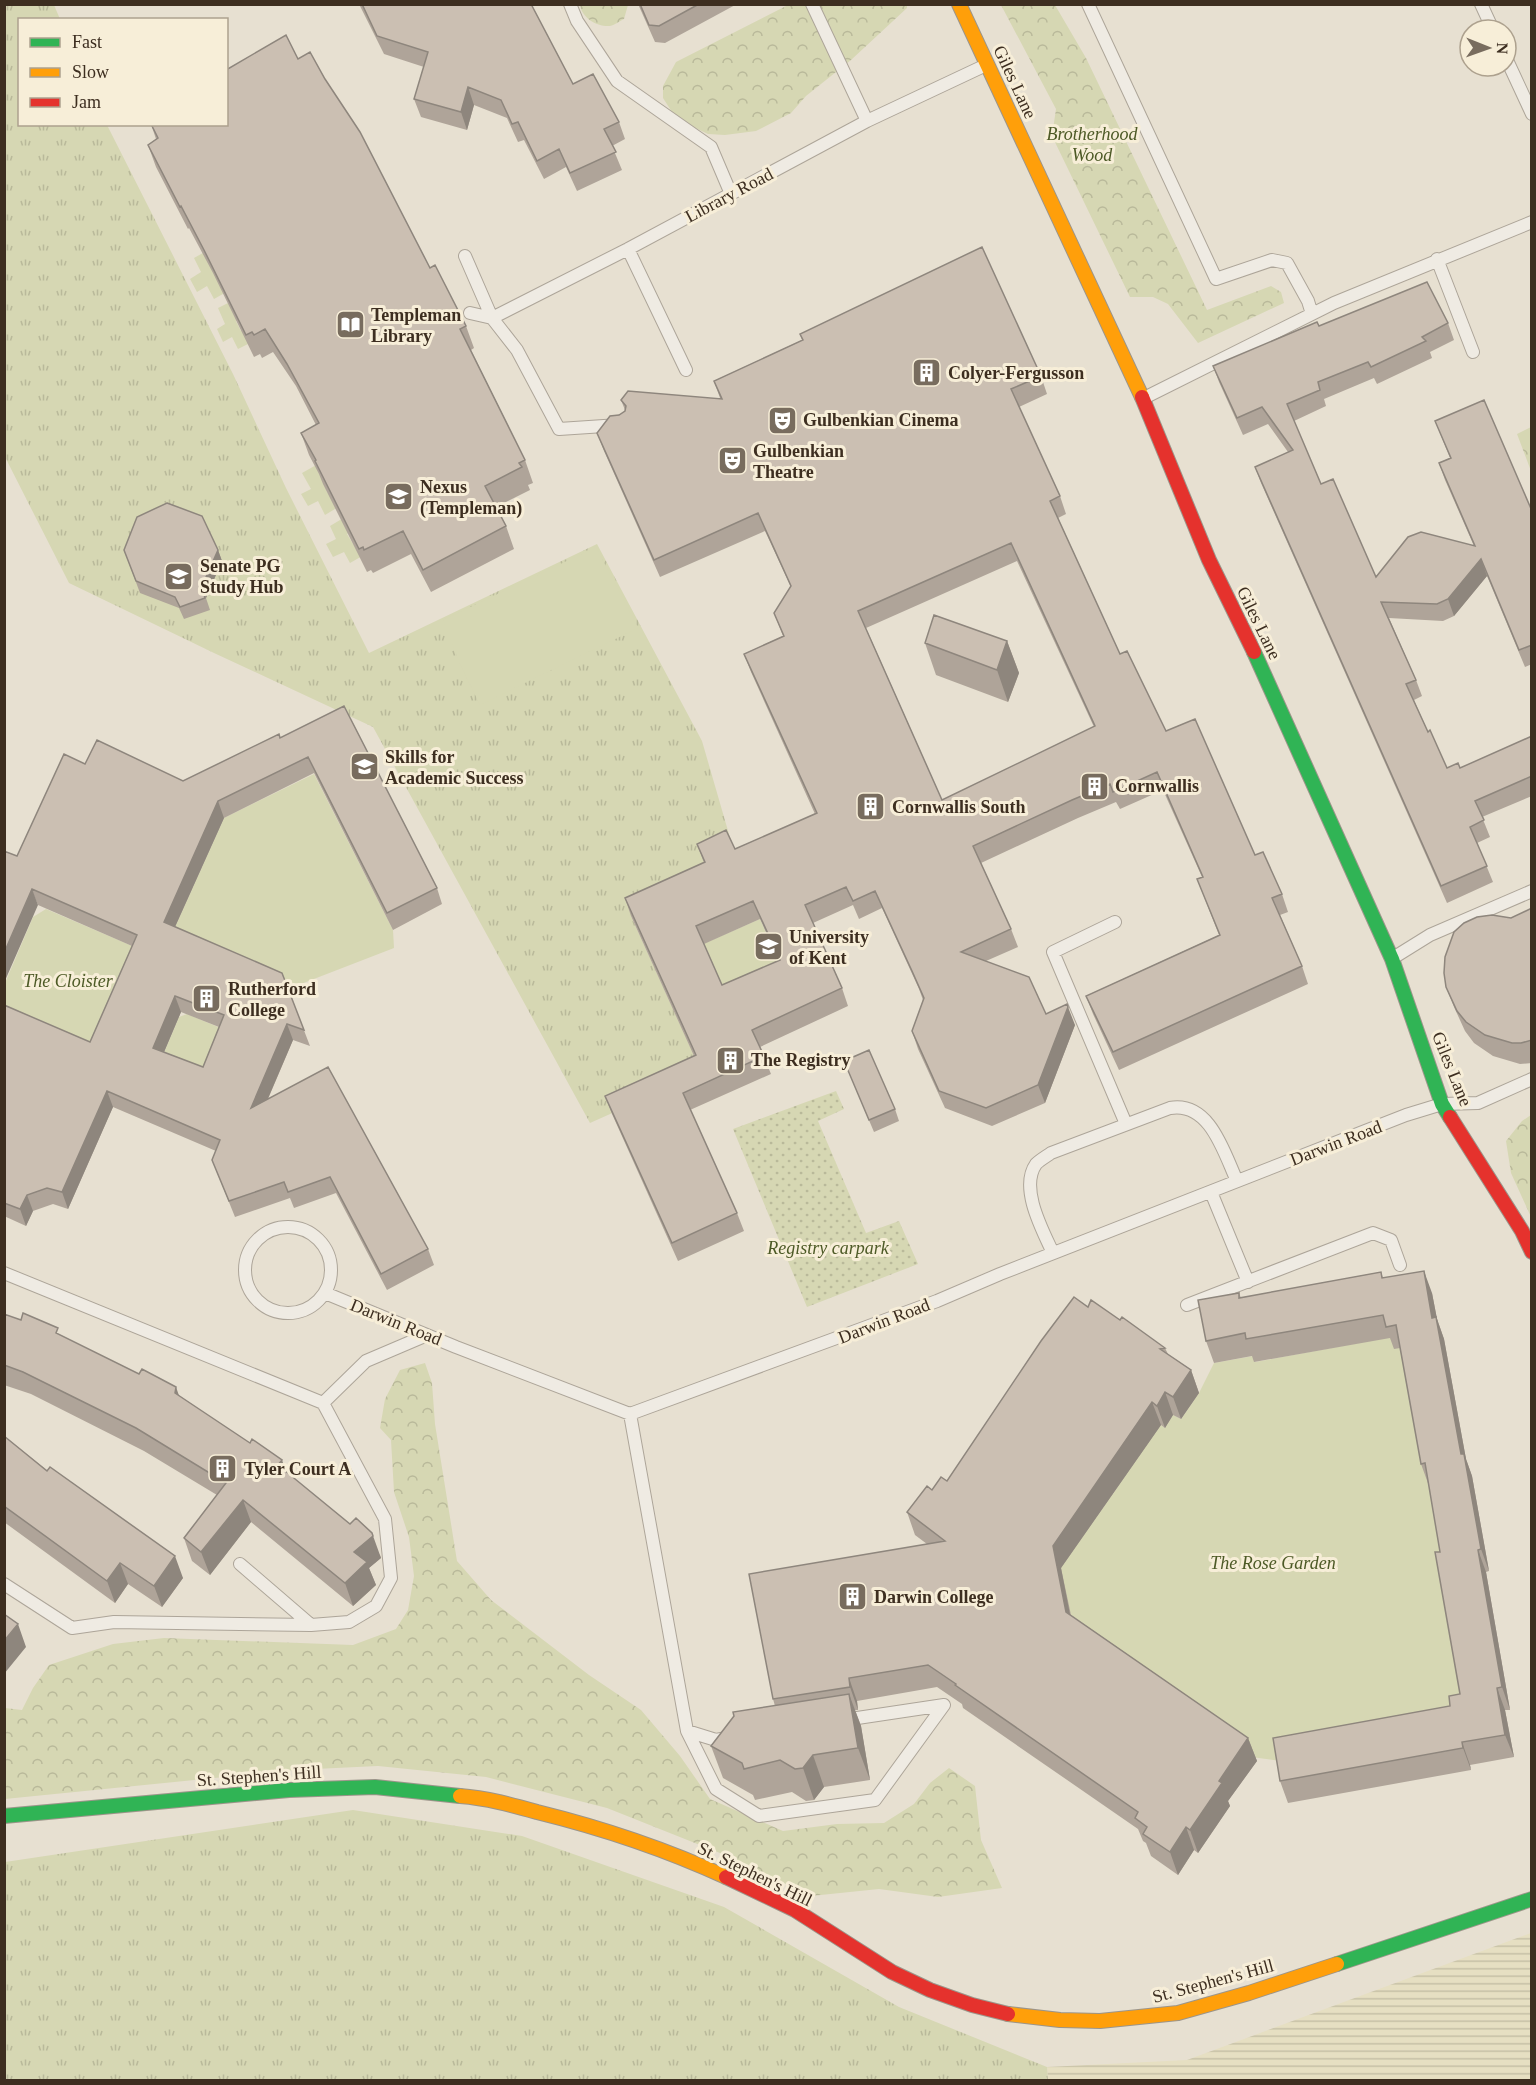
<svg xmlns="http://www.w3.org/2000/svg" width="1536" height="2085" viewBox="0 0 1536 2085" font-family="Georgia,serif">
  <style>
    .farmland { fill: url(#farmland-rules) }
    .grass { fill: url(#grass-tufts) }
    .forest { fill: url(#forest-crowns) }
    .park { fill: url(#park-dots) }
    .garden { fill: #d6d7b3 }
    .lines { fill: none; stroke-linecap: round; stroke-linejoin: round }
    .lane-casing { stroke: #ada599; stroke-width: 14 }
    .fast-casing { stroke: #9c958a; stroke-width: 16 }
    .slow-casing { stroke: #9c958a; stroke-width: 16 }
    .jam-casing { stroke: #9c958a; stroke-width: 16 }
    .lane { stroke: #efebe3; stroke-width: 12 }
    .fast { stroke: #30b455; stroke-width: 14 }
    .slow { stroke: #ff9f0a; stroke-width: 14 }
    .jam { stroke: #e5322d; stroke-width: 14 }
    .wall { fill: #afa499; fill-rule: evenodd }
    .shaded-wall { fill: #8e867d }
    .building { fill: #cbbfb2; stroke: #8e867d; stroke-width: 1.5; fill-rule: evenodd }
    .labels { text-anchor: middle; stroke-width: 6; stroke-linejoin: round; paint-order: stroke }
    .street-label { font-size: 18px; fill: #3d2e20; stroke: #f7eed8 }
    .park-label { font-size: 18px; font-style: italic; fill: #4d5a26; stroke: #f7eed8 }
    .poi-label { font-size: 18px; font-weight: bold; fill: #3d2e20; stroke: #f7eed8; text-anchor: start }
  </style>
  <defs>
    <pattern id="farmland-rules" width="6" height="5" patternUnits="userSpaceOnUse" patternTransform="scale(1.5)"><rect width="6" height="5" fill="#e6dfc2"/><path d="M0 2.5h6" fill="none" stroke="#c6c0a6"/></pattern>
    <pattern id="grass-tufts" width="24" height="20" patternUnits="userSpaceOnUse" patternTransform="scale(1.5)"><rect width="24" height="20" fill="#d6d7b3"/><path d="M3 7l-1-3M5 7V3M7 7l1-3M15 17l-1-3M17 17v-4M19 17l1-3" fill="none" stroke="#b9b99a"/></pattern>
    <pattern id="forest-crowns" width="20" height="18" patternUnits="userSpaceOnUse" patternTransform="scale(1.5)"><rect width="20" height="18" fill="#d6d7b3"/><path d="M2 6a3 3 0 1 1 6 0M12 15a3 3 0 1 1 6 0" fill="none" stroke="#b9b99a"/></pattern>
    <pattern id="park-dots" width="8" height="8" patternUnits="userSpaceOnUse" patternTransform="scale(1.5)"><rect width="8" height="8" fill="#d6d7b3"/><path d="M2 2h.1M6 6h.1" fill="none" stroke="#b9b99a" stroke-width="1.8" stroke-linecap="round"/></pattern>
  </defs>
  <rect width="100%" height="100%" fill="#e7e0d1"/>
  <path class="farmland" d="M1531 1933V2080H1048L1047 2067 1187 2060Z"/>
  <path class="grass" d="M5 5H54L60 19 20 20V124L107 125 233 374 286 488 369 653 597 544 702 741 733 848 712 880 631 916 702 1073 590 1123 373 727 214 653 69 583 5 457Z
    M353 1810 522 1836 724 1907 899 2007 1047 2067 1048 2080H5V1862Z"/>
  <path class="forest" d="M580 5H628L624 19C620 21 615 25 610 26 597 27 582 18 580 5Z
    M788 5H907V8L851 60 806 96 791 113 756 131 725 135 708 134 689 125 672 112 663 98V86L676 62Z
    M1001 5H1055L1086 58 1207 310 1271 286 1281 292 1284 303 1198 343 1168 304 1153 297H1130L1052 136 1056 109Z
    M1531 427V471L1517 434Z
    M1531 1115V1217L1511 1173 1506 1141 1522 1121Z
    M425 1363 432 1383 435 1424 457 1561 491 1600 589 1675 641 1710 680 1756 710 1799 783 1831 837 1824 884 1823 914 1804 930 1783 949 1768 975 1786 981 1840 1002 1888 938 1897 879 1889 811 1896 720 1853 607 1808 486 1777 378 1766 294 1770 5 1799V1708L22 1710 33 1688 49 1665 113 1644 164 1638 353 1645 396 1629 408 1610 414 1576 409 1537 394 1492 391 1440 380 1428 385 1399 400 1370Z"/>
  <path class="park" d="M836 1091 844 1109 818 1121 866 1233 899 1221 918 1264 807 1307 733 1129Z"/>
  <path class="garden" d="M210 249C212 272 212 275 230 290L214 299 207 286 197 292 190 279 201 272 194 258Z
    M234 300 243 318 236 321 241 331 247 328 254 341 238 349 232 337 223 342 217 329 225 324 218 308Z
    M318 464 327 492 340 506 325 515 318 501 308 506 301 494 311 489 302 473Z
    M345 517 352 531 347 534 353 544 364 555 350 563 344 552 333 557 326 544 336 539 330 526Z
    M596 547 638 628 480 705 460 664 443 620Z
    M314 774 393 930 394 948 288 989 170 938 224 818Z
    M46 909 137 948 98 1052 5 1019V983L33 917Z
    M760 919 786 978 729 1003 703 944Z
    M187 1014 223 1029 212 1077 162 1057 179 1017Z
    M1391 1337 1404 1347 1433 1485 1468 1716 1281 1761 1251 1757 1079 1638 1039 1556 1097 1516 1105 1505 1107 1491 1113 1494 1120 1483 1147 1415 1165 1428 1173 1415 1181 1419 1199 1393 1214 1363 1253 1356 1255 1362Z"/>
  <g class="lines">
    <defs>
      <path id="lane" d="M570 4 577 21 617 81 711 147 731 194
        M812 4 867 121
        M1088 4 1216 279 1272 260 1287 263 1308 301 1312 314
        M1481 4 1493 30
        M1506 58 1532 114
        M628 249 686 370
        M465 256 492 318 517 350 559 429 619 425
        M1437 259 1473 352
        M470 313 492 318 628 249 867 121 986 65
        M1144 398 1334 303 1532 222
        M1115 922 1053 952 1126 1124
        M1393 958 1430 935 1532 891
        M1211 1192 1248 1282
        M245 1270a43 43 0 1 1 86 0a43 43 0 1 1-86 0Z
        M1053 1253C1043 1231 1019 1188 1036 1164 1040 1160 1047 1156 1051 1153L1170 1108C1210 1101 1224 1153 1237 1181
        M4 1273 323 1403 366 1361 427 1335
        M325 1293 456 1347 630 1414 937 1301 1000 1274 1406 1115 1442 1104 1478 1103 1532 1079
        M1187 1305 1373 1233 1391 1240 1400 1265
        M630 1414 687 1731 716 1789 759 1816 875 1800 944 1705 844 1720
        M240 1564 311 1625
        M4 1584 72 1628 114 1622 311 1625 349 1622 376 1606 391 1578 385 1519 323 1403
        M687 1731 716 1740 732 1737"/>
      <path id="fast" d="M1254 652 1392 959 1442 1104 1450 1117
        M4 1816 289 1790 375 1787 460 1796
        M1337 1964 1532 1899"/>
      <path id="slow" d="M959 4 1142 397
        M460 1796C487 1798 512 1805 537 1812 602 1828 665 1849 726 1877
        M1008 2014 1060 2020 1100 2021 1178 2013 1249 1993 1337 1964"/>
      <path id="jam" d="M1142 397 1209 560 1254 652
        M1450 1117 1522 1231 1532 1252
        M726 1877 795 1910 892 1972 930 1990 972 2005 1008 2014"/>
    </defs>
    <use href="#lane" class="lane-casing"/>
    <use href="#fast" class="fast-casing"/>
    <use href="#slow" class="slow-casing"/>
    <use href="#jam" class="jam-casing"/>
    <use href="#lane" class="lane"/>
    <use href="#fast" class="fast"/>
    <use href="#slow" class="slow"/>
    <use href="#jam" class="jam"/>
  </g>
  <path class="wall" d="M359 4H531L573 84 619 122 625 139 612 146 622 170 577 191 566 167 544 179 524 140 518 142 507 118 474 105 467 130 421 117 414 99 424 67 384 54Z
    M638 4H737L665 43 655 42Z
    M298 59 466 326 474 348 471 350 525 460 533 483 528 485 530 490 496 507 506 526 514 549 431 592 411 554 373 573 371 570 367 572 323 484 319 474 309 455 301 433 316 425 296 386 273 352 262 358 260 354 254 357 213 273 189 228 188 229 156 167 148 145 156 139 151 124H226Z
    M1448 323 1454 340 1430 352 1432 358 1377 384 1374 378 1324 399 1326 406 1294 421 1321 484 1376 577 1474 546 1445 480 1439 463 1450 458 1435 421 1532 511V664L1525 667 1487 576 1454 616 1443 621 1389 618 1416 680 1422 696 1414 700 1428 732 1447 768H1460L1532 736V796L1482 817 1490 837 1477 843 1493 882 1447 903 1261 483 1255 467 1288 452 1268 424 1243 435 1219 382 1213 366 1319 326Z
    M800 334 1041 376 1047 394 1019 407 1060 496 1066 514 1058 518 1120 654 1166 731 1282 894 1288 912 1280 915 1302 966 1308 984 1119 1070 1093 1014 1086 996 1219 935 1197 879 1202 877 1163 790 1120 809 1116 802 1078 818 981 863 1011 929 1018 947 986 961 1046 1014 1075 1025 1045 1103 992 1126 945 1108 918 1049 912 1031 923 1000 919 989 882 908 859 919 853 905 813 923 842 988 848 1006 760 1047 771 1074 690 1110 737 1213 744 1231 678 1261 612 1114 605 1096 694 1056 631 916 625 898 704 863 697 844 735 849 815 814 751 672 744 654 783 636 774 613 791 587 765 531 660 577 604 451 597 433 625 411V410L621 400 720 398 714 381 802 340ZM1017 561 1094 727 942 800 866 628ZM760 919 779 961 722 985 704 944Z
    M124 550H218L222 561 206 598 210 610 184 619 179 608 140 593Z
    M1007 641 1019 673 1008 702 936 675 925 643Z
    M344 706 437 888 442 904 393 930 314 773 224 818 175 927 282 973 310 1046 293 1040 268 1099 428 1249 434 1265 387 1290 336 1193 294 1208 290 1198 235 1217 212 1160 216 1151 113 1107 68 1209 53 1204 33 1211 26 1226 4 1216V1005L90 1042 132 946 38 905 17 856 85 764 183 781 280 738ZM181 1012 219 1027 203 1067 164 1052Z
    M1532 908V1063L1520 1064 1493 1056 1474 1043 1465 1031 1454 1007 1446 987Z
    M844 1061 895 1109 899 1121 874 1132Z
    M1381 1272 1383 1278 1432 1293 1437 1319 1444 1339 1466 1459 1472 1476 1489 1571 1486 1572 1510 1710H1505L1514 1757 1470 1765 1471 1770 1288 1803 1280 1781 1450 1706 1460 1694 1440 1552 1429 1486 1421 1464 1400 1348 1394 1349 1390 1338 1254 1362 1252 1356 1214 1363 1206 1341 1239 1293 1241 1298Z
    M1088 1307 1120 1320 1165 1348 1168 1354 1191 1370 1199 1393 1181 1419 1173 1415 1165 1428 1161 1425 1061 1568 1071 1615 1248 1738 1257 1761 1228 1801 1230 1806 1198 1853 1194 1850 1178 1875 1151 1856 1146 1843 1143 1841 1138 1829 963 1708 962 1704 937 1687 857 1701 858 1710H855L861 1726 870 1780 824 1787 814 1800 806 1801 792 1792 755 1800 753 1795 723 1778 711 1746 775 1706 773 1699 927 1544 915 1535 907 1512 932 1490 947 1481Z
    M4 1314 60 1336 180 1396 286 1471 380 1555 381 1558 369 1568 376 1585 353 1606 251 1522 210 1575 192 1561 184 1538 217 1495 144 1451 31 1394 4 1385Z
    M4 1436 183 1578 162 1607 128 1584 115 1603 4 1522Z"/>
  <path class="shaded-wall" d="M468 87 474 105 467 130 461 112Z
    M218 550 222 561 206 598 210 610 202 586Z
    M1481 559 1487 576 1454 616 1448 599Z
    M1007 641 1019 673 1008 702 997 670Z
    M218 801 224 818 170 938 164 922Z
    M32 889 38 905 4 983V953Z
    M175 996 181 1012 159 1064 153 1048Z
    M1068 1007 1075 1025 1045 1103 1038 1085Z
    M287 1024 293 1040 257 1124 251 1108Z
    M107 1091 113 1107 68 1209 62 1192Z
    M27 1195 33 1211 26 1226 20 1209Z
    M1424 1271 1432 1293 1437 1319 1444 1339 1466 1459 1472 1476 1489 1571 1481 1549 1432 1318Z
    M1191 1370 1199 1393 1181 1419 1173 1397Z
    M176 1387 184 1410 175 1393Z
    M1165 1392 1173 1415 1165 1428 1157 1406Z
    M1152 1402 1161 1425 1061 1568 1074 1635 1066 1612 1053 1546Z
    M282 1460 290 1482 278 1465Z
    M243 1500 251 1522 210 1575 201 1552Z
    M372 1533 381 1558 369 1568 376 1585 353 1606 345 1583 354 1552Z
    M1478 1550 1486 1572 1510 1710 1502 1687Z
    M175 1556 183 1578 162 1607 154 1586Z
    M120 1563 128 1584 115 1603 107 1581Z
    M18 1624 26 1647 4 1674V1641Z
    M849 1678 857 1701 858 1710 850 1687Z
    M1497 1688 1505 1710 1514 1757 1505 1735Z
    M849 1694 861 1726 870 1780 858 1748Z
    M1248 1738 1257 1761 1228 1801 1230 1806 1198 1853 1190 1830 1219 1781Z
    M1462 1742 1470 1765 1471 1770 1463 1748Z
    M813 1755 824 1787 814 1800 803 1768Z
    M1186 1827 1194 1850 1178 1875 1170 1852Z"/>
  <path class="building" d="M362 4H531L573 84 593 74 619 122 604 129 616 152 570 173 559 149 537 161 518 122 512 124 501 100 468 87 461 112 414 99 428 52 377 36Z
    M640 4H699L659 26 649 25Z
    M286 35 298 59 310 52 325 79 360 132 430 268 435 265 466 326 460 329 525 460 519 463 522 467 485 486 506 526 423 570 403 531 364 550 363 547 359 549 315 461 316 460 301 433 319 423 287 364 265 329 254 335 252 332 246 335 204 250 181 206 180 207 148 145 158 138 151 124H226V70Z
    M982 247 1041 376 1011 389 1060 496 1050 501 1120 654 1127 651 1166 731 1195 719 1255 855 1263 852 1282 894 1272 898 1302 966 1113 1052 1086 996 1220 935 1197 879 1203 877 1157 772 1113 792 1110 784 1072 800 973 846 1011 929 961 952 1029 977 1046 1014 1067 1004 1068 1007 1038 1085 986 1108 939 1091 912 1031 924 998 912 971 875 891 853 901 846 887 805 905 842 988 752 1030 764 1056 683 1093 737 1213 672 1243 605 1096 696 1055 625 898 705 862 697 844 726 830 735 849 817 813 744 654 784 636 774 613 791 586 758 513 654 560 597 433 610 416 619 415 625 411 626 406 621 400 628 391 722 399 714 381 803 340 800 334ZM1011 543 1095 726 942 800 858 611ZM753 901 780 960 722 985 696 926Z
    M1427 282 1448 323 1422 337 1426 341 1371 367 1368 362 1318 382 1320 390 1287 404 1321 484 1333 479 1376 577 1408 537 1421 532 1475 546 1439 463 1451 458 1435 421 1484 400 1532 511V645L1519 650 1481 559 1448 599 1437 604 1381 602 1416 680 1406 684 1428 732 1430 730 1447 768 1458 763 1460 768 1532 736V776L1475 801 1484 820 1470 827 1487 866 1441 886 1255 467 1293 450 1262 407 1237 418 1213 366 1317 322 1319 326Z
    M167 503 202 516 218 550 202 586 205 598 180 607 175 597 136 581 124 550 137 517Z
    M934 615 1007 641 997 670 925 643Z
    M344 706 437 888 387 913 308 757 218 801 164 922 282 973 304 1030 287 1024 251 1108 328 1067 428 1249 381 1274 330 1177 288 1192 284 1182 229 1201 212 1160 220 1140 107 1091 62 1192 47 1188 27 1195 20 1209 4 1203V1005L90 1042 137 935 32 889 4 953V851L17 856 64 754 85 764 97 740 183 781 279 734 280 738ZM175 996 224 1015 203 1067 153 1048Z
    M1532 908V1040L1521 1043H1512L1485 1035 1466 1022 1457 1011 1446 987 1444 973 1445 957 1454 932 1464 923 1477 917 1492 915 1511 918Z
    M869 1050 895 1109 869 1120 844 1061Z
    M1424 1271 1432 1318 1436 1317 1461 1454H1464L1481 1549 1478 1550 1502 1687 1497 1688 1505 1735 1462 1742 1463 1748 1280 1781 1273 1738 1450 1706 1449 1696 1460 1694 1435 1552H1440L1425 1463 1421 1464 1396 1325 1386 1327 1383 1315 1246 1339 1245 1333 1206 1341 1198 1300 1239 1293V1298L1381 1272 1382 1278Z
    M1074 1297 1088 1307 1091 1300 1120 1320 1122 1317 1165 1348 1160 1349 1191 1370 1173 1397 1165 1392 1157 1406 1152 1402 1053 1546 1066 1612 1248 1738 1219 1781 1222 1783 1190 1830 1186 1827 1170 1852 1143 1834 1147 1827 1135 1818 1138 1812 955 1685 956 1684 928 1665 849 1678 850 1687 773 1699 749 1574 945 1541 907 1512 927 1486 932 1490 941 1477 947 1481 1041 1341Z
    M23 1313 58 1328 56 1333 139 1374 142 1369 176 1387 175 1393 250 1443 252 1439 282 1460 278 1465 350 1524 356 1518 372 1533 373 1536 354 1552 367 1562 345 1583 243 1500 201 1552 184 1538 226 1483 136 1428 23 1372 4 1365V1314L21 1320Z
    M4 1436 47 1471 50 1467 175 1556 154 1586 120 1563 107 1581 4 1506Z
    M4 1614 18 1624 4 1641Z
    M849 1694 858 1748 813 1755 803 1768 795 1769 780 1760 744 1769 742 1763 711 1746 734 1716 733 1712Z"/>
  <defs>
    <symbol id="library-square" viewBox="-11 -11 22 22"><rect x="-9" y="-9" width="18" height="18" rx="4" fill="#786c5e" stroke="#f7eed8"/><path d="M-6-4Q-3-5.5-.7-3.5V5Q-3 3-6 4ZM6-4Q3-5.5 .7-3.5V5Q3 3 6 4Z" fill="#fff"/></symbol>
    <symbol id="building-square" viewBox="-11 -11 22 22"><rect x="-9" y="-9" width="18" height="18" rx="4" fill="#786c5e" stroke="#f7eed8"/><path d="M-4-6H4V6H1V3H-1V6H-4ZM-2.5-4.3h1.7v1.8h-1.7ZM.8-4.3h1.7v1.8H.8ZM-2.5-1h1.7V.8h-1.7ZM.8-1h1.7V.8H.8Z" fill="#fff"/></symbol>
    <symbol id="theatre-square" viewBox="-11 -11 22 22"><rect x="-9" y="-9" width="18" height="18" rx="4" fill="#786c5e" stroke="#f7eed8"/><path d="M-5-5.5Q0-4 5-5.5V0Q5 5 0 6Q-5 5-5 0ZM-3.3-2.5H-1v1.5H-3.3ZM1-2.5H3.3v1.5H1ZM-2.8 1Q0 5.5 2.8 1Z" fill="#fff"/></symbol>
    <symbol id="university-square" viewBox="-11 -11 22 22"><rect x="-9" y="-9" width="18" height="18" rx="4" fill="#786c5e" stroke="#f7eed8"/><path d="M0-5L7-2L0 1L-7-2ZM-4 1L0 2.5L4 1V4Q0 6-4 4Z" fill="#fff"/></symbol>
  </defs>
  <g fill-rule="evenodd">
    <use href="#library-square" x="334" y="308" width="33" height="33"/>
    <use href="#building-square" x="910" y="356" width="33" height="33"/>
    <use href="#theatre-square" x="766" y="404" width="33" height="33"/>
    <use href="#theatre-square" x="716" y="444" width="33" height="33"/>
    <use href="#university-square" x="382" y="480" width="33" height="33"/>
    <use href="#university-square" x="162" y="560" width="33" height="33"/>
    <use href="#university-square" x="348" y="750" width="33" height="33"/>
    <use href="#building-square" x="1078" y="770" width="33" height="33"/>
    <use href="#building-square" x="854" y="790" width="33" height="33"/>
    <use href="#university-square" x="752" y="930" width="33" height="33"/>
    <use href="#building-square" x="190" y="982" width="33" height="33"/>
    <use href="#building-square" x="714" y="1044" width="33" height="33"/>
    <use href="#building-square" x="206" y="1452" width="33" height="33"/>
    <use href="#building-square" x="836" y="1580" width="33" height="33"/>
  </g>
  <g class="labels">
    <g class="street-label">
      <text transform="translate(1015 82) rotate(65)" y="6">Giles Lane</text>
      <text transform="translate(729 195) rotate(-28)" y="6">Library Road</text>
      <text transform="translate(1259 623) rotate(64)" y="6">Giles Lane</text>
      <text transform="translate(1452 1069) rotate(68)" y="6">Giles Lane</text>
      <text transform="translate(1336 1143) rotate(-21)" y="6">Darwin Road</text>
      <text transform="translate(884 1321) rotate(-21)" y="6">Darwin Road</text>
      <text transform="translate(396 1322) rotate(22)" y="6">Darwin Road</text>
      <text transform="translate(259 1776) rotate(-4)" y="6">St. Stephen's Hill</text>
      <text transform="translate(755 1874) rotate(26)" y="6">St. Stephen's Hill</text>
      <text transform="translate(1213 1981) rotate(-15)" y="6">St. Stephen's Hill</text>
    </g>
    <g class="park-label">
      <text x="1092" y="140">Brotherhood<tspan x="1092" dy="21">Wood</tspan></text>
      <text x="68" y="987">The Cloister</text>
      <text x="828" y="1254">Registry carpark</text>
      <text x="1273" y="1569">The Rose Garden</text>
    </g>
    <g class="poi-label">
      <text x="371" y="321">Templeman<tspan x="371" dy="21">Library</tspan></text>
      <text x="948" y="379">Colyer-Fergusson</text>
      <text x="803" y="426">Gulbenkian Cinema</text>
      <text x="753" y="457">Gulbenkian<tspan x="753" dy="21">Theatre</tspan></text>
      <text x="420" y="493">Nexus<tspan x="420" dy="21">(Templeman)</tspan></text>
      <text x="200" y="572">Senate PG<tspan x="200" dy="21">Study Hub</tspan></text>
      <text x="385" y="763">Skills for<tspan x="385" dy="21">Academic Success</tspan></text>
      <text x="1115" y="792">Cornwallis</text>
      <text x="892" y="813">Cornwallis South</text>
      <text x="789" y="943">University<tspan x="789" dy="21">of Kent</tspan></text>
      <text x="228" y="995">Rutherford<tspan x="228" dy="21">College</tspan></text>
      <text x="751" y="1066">The Registry</text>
      <text x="244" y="1475">Tyler Court A</text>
      <text x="874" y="1603">Darwin College</text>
    </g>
  </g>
  <rect width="1536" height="2085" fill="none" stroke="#3d2e20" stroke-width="12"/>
  <rect x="18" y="18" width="210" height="108" fill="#f7eed8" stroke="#ada18e" stroke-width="1.5"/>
  <rect x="30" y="38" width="30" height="9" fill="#30b455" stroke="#ada18e" stroke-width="1.5"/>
  <text x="72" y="48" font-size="18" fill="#3d2e20">Fast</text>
  <rect x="30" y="68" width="30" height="9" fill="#ff9f0a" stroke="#ada18e" stroke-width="1.5"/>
  <text x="72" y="78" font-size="18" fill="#3d2e20">Slow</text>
  <rect x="30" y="98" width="30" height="9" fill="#e5322d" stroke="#ada18e" stroke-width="1.5"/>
  <text x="72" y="108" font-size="18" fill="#3d2e20">Jam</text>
  <g transform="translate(1488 48) rotate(91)"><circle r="28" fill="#f7eed8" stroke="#ada18e" stroke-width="1.5"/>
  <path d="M0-4.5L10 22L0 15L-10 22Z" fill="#786c5e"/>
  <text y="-9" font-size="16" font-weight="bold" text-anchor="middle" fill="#3d2e20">N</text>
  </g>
</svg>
